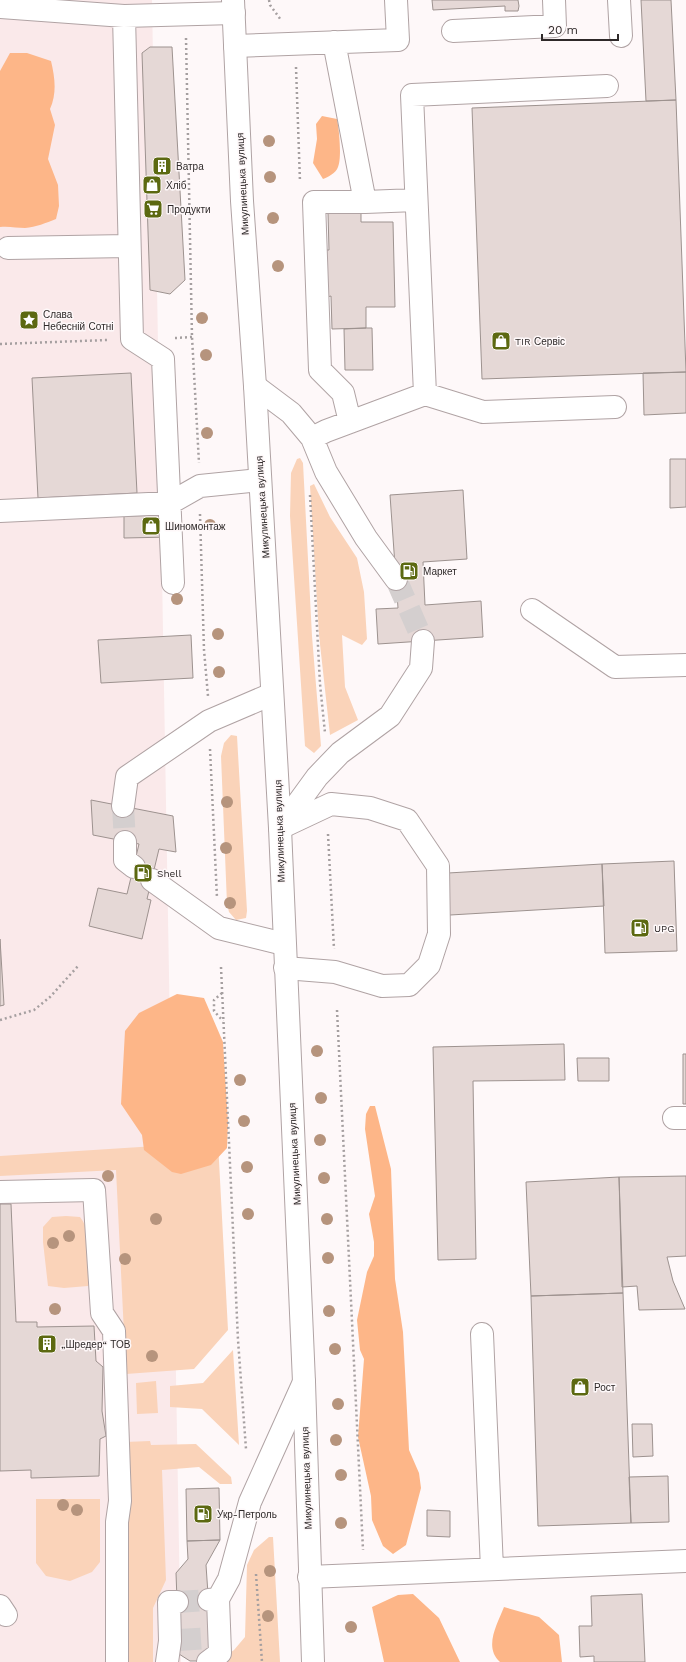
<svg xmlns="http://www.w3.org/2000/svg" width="686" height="1662" viewBox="0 0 686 1662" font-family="'Work Sans',sans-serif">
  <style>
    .built { fill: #fae9ea }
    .green { fill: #fad3b9 }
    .forest { fill: #fdb688 }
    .building { fill: #e5d8d6; stroke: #9d928f }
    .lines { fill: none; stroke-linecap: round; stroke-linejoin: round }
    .minor-tunnel { stroke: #d4cfcf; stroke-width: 22; stroke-dasharray: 22 11; stroke-linecap: butt }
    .minor-casing { stroke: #b0a3a4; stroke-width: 24 }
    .highway-casing { stroke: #b0a3a4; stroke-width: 24 }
    .path { stroke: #a59fa0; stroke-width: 2.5; stroke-dasharray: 2 3; stroke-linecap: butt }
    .minor { stroke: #fff; stroke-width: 22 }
    .highway { stroke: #fff; stroke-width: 22 }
    .tree { fill: #b6947d }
    .labels { text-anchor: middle; stroke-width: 3; stroke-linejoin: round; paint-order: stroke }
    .poi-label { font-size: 10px; fill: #2e2929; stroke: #fef8f9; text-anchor: start }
    .street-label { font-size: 10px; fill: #2e2929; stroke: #fef8f9 }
  </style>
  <rect width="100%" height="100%" fill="#fef8f9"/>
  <path class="built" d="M0 0H152L181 1662H0Z"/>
  <path class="green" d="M300 458 303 463 312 636 321 746 314 753 305 746 290 516 291 473 297 459Z
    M314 484 330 517 357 558 364 592 367 639 362 645 342 635 345 687 358 720 330 735 319 635 310 486Z
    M231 735 237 736 247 911 246 918 236 920 229 912 227 904 221 756 224 743Z
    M218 1142 228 1330 194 1369 126 1374 116 1170 0 1176V1156Z
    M66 1216 80 1217C92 1232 97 1269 88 1286L64 1288 48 1286 43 1242V1227L52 1217Z
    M233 1350 239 1445 202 1409 170 1407V1386L203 1383Z
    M156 1381 158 1413 137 1414 136 1383Z
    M150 1441 151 1445 196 1444 231 1477 232 1484H220L199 1467 162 1470 166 1580 153 1608V1662H126L124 1539 129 1527 125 1442Z
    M36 1499H100V1562L92 1572 70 1581 46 1576 36 1563Z
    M269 1537H273L280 1662H217L234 1650 245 1637 247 1565 254 1550Z"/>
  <path class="forest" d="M10 53H27L51 61C55 78 57 93 50 109L55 125 48 159 58 185 59 206 56 219C46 223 36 227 25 228 17 228 9 226 0 227V71Z
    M322 116 337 119C339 128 342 158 338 167 336 173 328 177 323 179L313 163 317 139 316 124Z
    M177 994 204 998 223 1042 228 1123 227 1148 211 1165 181 1174 172 1172 144 1150 142 1135 121 1104 125 1031 139 1013Z
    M370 1106H375L391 1169 395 1279 403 1332 409 1450 419 1473 421 1488 406 1545 393 1554 383 1546 372 1520 371 1496 358 1437 364 1359 360 1350 357 1320 367 1272 374 1256V1242L369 1214 375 1196 365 1129 366 1114Z
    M413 1594 439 1618 460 1662H384L372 1607 398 1595Z
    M504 1607 539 1617 559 1635 562 1662H500C483 1647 498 1623 504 1607Z"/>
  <path class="building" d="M432 0H518L519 6 518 11H505V6L433 10Z
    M641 0H671L676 100 646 101Z
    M150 47H172L185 280 170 294 150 290 142 53Z
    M676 100 686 372 482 379 472 108Z
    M361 212V222H393L395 307H366V328L332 329 331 296 327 297 325 250H329L328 213Z
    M366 328H372L373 370H345L344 329Z
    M686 372V413L644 415 643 373Z
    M131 373 137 493 38 498 32 378Z
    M670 459H686V507L670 508Z
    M463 490 467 559 423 562 425 605 481 601 483 637 378 644 376 609 398 608 390 495Z
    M170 515 171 537 124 538V516Z
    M191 635 193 678 101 683 98 640Z
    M91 800 173 816 176 852 159 849 147 899 151 900 142 939 89 926 98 888 127 894 139 844 93 835Z
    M674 861 677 951 605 953 602 864Z
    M602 864 604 906 433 916 431 874Z
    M0 939 4 1005 0 1006Z
    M564 1044 565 1080 473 1081 476 1259 438 1260 433 1047Z
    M683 1054H686V1104H683Z
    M577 1058H609V1081H578Z
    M686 1176V1256L667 1257 673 1281 685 1309 639 1310 637 1286 622 1287 619 1177Z
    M619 1177 623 1293 531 1296 526 1182Z
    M0 1204H11L16 1322H37V1327L94 1326 96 1361 103 1367 102 1411 106 1436 100 1439 99 1476 31 1478V1470L0 1471Z
    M623 1293 631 1523 538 1526 531 1296Z
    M632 1424H652L653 1456 633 1457Z
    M668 1476 669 1522 631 1523 629 1477Z
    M219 1488 220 1540 187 1541 186 1489Z
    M427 1510 450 1511V1537L427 1536Z
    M220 1540 206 1565 212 1652 202 1661H190L179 1654 176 1573 188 1559 187 1541Z
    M642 1594 645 1662H594V1656L580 1657 579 1626H592L591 1596Z"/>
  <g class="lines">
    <path class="minor-tunnel" d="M396 579 423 641
      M123 806 125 842
      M177 1602 209 1600
      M179 1640 211 1638"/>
    <defs>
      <path id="minor" d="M619 0 621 36
        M0 7 124 16 234 13
        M124 16 132 339 163 359 173 583
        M453 31 555 26 554 0
        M334 42 365 202 416 200
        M235 46 398 40 396 0
        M8 248 128 246
        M255 386 291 413 312 438 326 472 366 538 396 579
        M425 394 412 95 607 86
        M350 422 343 393 320 370 314 202H365
        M312 438 326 431 425 394 483 412 615 407
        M0 511 170 503 200 486 260 480
        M532 610 615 667 686 665
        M123 806 127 777 209 721 272 694
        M282 825 317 777 340 753 390 716 421 668 423 641
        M280 828 331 804 370 808 407 820 438 866 439 934 429 965 409 985 382 986 335 972 285 968
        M125 842V860L134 867
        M152 880 219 928 284 944
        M674 1118H686
        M0 1192 94 1190 102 1313 114 1331 120 1501 117 1522V1662
        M482 1334 492 1569
        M309 1577 686 1561
        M209 1600 218 1599 229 1579 250 1502 304 1382
        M0 1606 6 1615
        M167 1662 170 1641 169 1602H177
        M208 1662 220 1653 218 1599"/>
      <path id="highway" d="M233 0 242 201 255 386 280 828 304 1382 313 1662"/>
    </defs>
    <use href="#minor" class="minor-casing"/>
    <use href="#highway" class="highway-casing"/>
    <path class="path" d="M269 0 270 5 281 20
      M186 38 192 337 199 463
      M296 67 300 182
      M175 338 192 337
      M0 344 108 340
      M310 495 320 684 325 733
      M200 514 204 650 208 696
      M210 749 217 898
      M328 834 334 949
      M221 967 238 1340 246 1449
      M222 993 214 1000V1011L223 1021
      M337 1010 363 1550
      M0 1020 34 1010 50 997 78 966
      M256 1574 262 1662"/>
    <use href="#minor" class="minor"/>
    <use href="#highway" class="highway"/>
  </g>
  <g class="tree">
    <circle cx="269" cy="141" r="6"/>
    <circle cx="270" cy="177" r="6"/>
    <circle cx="273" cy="218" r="6"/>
    <circle cx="278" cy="266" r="6"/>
    <circle cx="202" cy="318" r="6"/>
    <circle cx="206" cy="355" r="6"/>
    <circle cx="207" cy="433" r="6"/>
    <circle cx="210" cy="525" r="6"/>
    <circle cx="177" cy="599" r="6"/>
    <circle cx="218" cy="634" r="6"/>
    <circle cx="219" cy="672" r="6"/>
    <circle cx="227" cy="802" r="6"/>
    <circle cx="226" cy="848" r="6"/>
    <circle cx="230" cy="903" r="6"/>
    <circle cx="317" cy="1051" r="6"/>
    <circle cx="240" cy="1080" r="6"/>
    <circle cx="321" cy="1098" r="6"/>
    <circle cx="244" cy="1121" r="6"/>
    <circle cx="320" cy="1140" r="6"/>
    <circle cx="247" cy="1167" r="6"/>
    <circle cx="108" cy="1176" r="6"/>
    <circle cx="324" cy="1178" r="6"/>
    <circle cx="248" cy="1214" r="6"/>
    <circle cx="156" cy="1219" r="6"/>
    <circle cx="327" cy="1219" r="6"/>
    <circle cx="69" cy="1236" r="6"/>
    <circle cx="53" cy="1243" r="6"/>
    <circle cx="328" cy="1258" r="6"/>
    <circle cx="125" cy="1259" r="6"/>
    <circle cx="55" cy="1309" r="6"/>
    <circle cx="329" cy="1311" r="6"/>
    <circle cx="335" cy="1349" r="6"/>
    <circle cx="152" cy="1356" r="6"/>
    <circle cx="338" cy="1404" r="6"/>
    <circle cx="336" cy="1440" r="6"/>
    <circle cx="341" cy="1475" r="6"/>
    <circle cx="63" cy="1505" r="6"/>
    <circle cx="77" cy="1510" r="6"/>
    <circle cx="341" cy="1523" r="6"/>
    <circle cx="270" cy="1571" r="6"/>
    <circle cx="268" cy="1616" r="6"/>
    <circle cx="351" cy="1627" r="6"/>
  </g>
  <defs>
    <symbol id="building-square" viewBox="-11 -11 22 22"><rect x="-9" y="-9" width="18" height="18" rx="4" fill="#5c6911" stroke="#fef8f9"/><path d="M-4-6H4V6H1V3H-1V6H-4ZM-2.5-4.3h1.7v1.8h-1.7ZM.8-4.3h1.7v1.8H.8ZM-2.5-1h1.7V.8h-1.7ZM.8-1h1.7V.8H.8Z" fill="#fff"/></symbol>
    <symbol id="shop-square" viewBox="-11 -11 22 22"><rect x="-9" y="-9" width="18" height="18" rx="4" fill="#5c6911" stroke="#fef8f9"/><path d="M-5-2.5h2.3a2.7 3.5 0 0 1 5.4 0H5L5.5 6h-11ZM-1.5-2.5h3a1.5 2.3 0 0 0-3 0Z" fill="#fff"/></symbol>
    <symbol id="supermarket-square" viewBox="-11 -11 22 22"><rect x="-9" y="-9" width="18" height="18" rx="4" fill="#5c6911" stroke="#fef8f9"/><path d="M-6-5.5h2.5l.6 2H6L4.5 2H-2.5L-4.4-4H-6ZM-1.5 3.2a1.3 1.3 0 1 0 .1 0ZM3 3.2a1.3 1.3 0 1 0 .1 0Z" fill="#fff"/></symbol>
    <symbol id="sight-square" viewBox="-11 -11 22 22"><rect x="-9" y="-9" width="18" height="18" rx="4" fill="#5c6911" stroke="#fef8f9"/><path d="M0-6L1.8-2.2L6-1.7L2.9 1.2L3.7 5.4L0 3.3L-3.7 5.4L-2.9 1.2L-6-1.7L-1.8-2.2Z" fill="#fff"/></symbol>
    <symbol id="fuel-square" viewBox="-11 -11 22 22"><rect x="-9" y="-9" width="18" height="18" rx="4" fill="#5c6911" stroke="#fef8f9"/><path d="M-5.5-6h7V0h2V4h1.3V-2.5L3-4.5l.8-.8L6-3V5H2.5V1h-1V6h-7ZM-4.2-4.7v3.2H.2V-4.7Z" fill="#fff"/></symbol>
  </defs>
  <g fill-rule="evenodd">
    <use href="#building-square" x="151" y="155" width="22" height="22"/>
    <use href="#shop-square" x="141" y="174" width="22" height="22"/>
    <use href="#supermarket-square" x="142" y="198" width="22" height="22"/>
    <use href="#sight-square" x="18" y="309" width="22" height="22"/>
    <use href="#shop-square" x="490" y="330" width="22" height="22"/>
    <use href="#shop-square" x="140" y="515" width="22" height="22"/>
    <use href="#fuel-square" x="398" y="560" width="22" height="22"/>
    <use href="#fuel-square" x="132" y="862" width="22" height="22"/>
    <use href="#fuel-square" x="629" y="917" width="22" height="22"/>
    <use href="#building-square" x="36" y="1333" width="22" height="22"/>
    <use href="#shop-square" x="569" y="1376" width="22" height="22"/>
    <use href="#fuel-square" x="192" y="1503" width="22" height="22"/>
  </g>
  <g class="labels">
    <g class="poi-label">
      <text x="176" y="170">Ватра</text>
      <text x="166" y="189">Хліб</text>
      <text x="167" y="213">Продукти</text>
      <text x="43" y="318">Слава<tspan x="43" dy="12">Небесній Сотні</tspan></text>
      <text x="515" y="345">TIR Сервіс</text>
      <text x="165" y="530">Шиномонтаж</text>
      <text x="423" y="575">Маркет</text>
      <text x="157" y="877">Shell</text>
      <text x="654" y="932">UPG</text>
      <text x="61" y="1348">„Шредер“ ТОВ</text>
      <text x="594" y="1391">Рост</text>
      <text x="217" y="1518">Укр-Петроль</text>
    </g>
    <g class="street-label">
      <text transform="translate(242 184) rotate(-93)" y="4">Микулинецька вулиця</text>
      <text transform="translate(262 507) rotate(-94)" y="4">Микулинецька вулиця</text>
      <text transform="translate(279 831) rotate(-92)" y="4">Микулинецька вулиця</text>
      <text transform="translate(294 1154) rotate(-93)" y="4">Микулинецька вулиця</text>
      <text transform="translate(306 1478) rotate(-92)" y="4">Микулинецька вулиця</text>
    </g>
  </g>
  <path d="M542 34v6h76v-6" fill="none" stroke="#2e2929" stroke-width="2"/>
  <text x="548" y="34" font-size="12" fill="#2e2929" stroke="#fef8f9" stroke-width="3" paint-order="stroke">20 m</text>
</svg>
